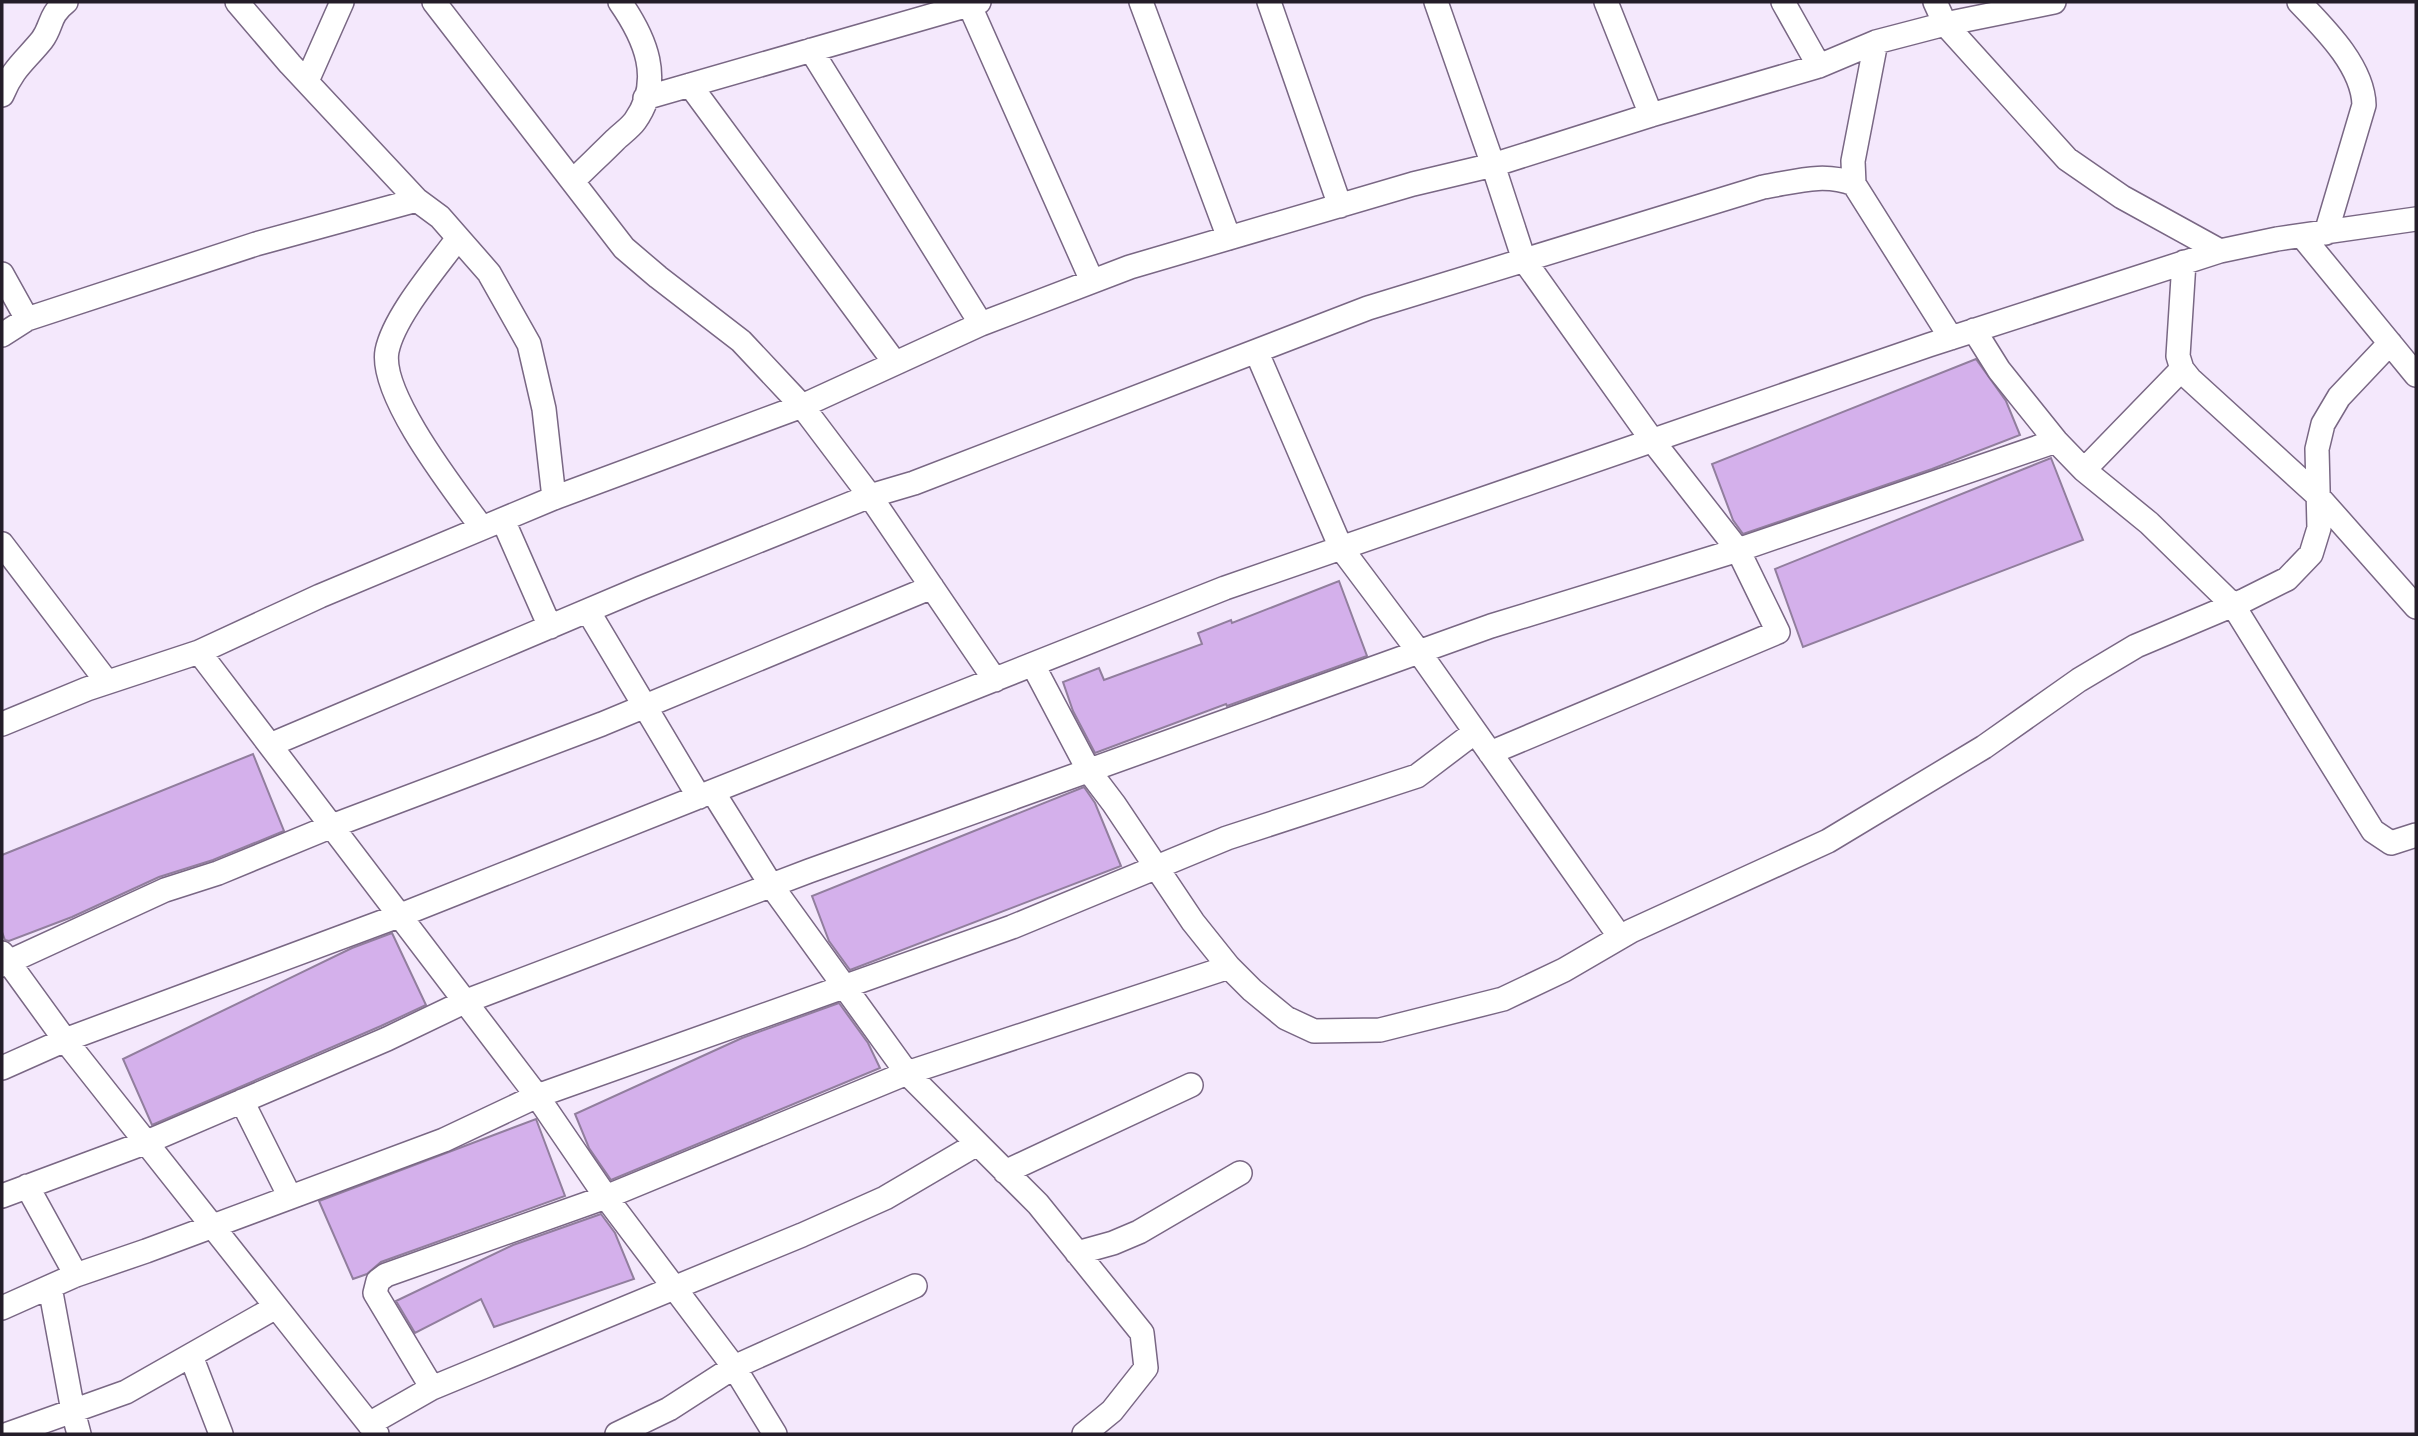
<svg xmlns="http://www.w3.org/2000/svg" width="2418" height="1436" viewBox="0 0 2418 1436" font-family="'Source Sans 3',sans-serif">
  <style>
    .building { fill: #d4b0eb; stroke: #917e9d; stroke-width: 2 }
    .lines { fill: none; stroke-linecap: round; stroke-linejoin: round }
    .street-casing { stroke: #796784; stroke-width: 26 }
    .street { stroke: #fff; stroke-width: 23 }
  </style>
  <rect width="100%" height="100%" fill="#f4e8fc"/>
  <path class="building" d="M1976 359 2006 401 2020 435 1932 469 1743 534 1733 520 1712 464Z
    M2051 458 2083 540 1803 647 1775 569Z
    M1339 581 1367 656 1227 706 1226 704 1095 753 1073 711 1063 682 1099 668 1104 680 1202 644 1198 633 1231 620 1232 623Z
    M253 754 284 831 213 860 159 877 72 917 9 941 5 940 2 932V855Z
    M1084 787 1095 803 1121 866 850 970 829 941 812 896Z
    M392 933 426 1005 381 1026 152 1125 123 1059 352 948Z
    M839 1003 868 1043 880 1068 611 1180 589 1148 575 1114 742 1038Z
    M536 1119 565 1196 381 1262 367 1274 353 1279 319 1201Z
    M601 1214 615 1233 634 1279 494 1327 481 1299 415 1333 396 1301 513 1245Z"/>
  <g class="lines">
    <defs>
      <path id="street" d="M237 2 290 64 417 200 440 217 489 273 529 344 544 409 554 498
        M434 2 624 248 658 277 741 341 802 406 870 496 995 680
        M1141 2 1229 238
        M1269 2 1340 206
        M1436 2 1493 165 1524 260 1652 440 1738 550 1778 632 1490 753
        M1606 2 1651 115
        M1783 2 1819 66
        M1935 2 1945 24 2067 159 2122 197 2220 251
        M2299 2C2324 28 2363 66 2364 105L2326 233
        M969 4 1092 281
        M1876 42 1853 161 1854 184 1951 338
        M811 50 981 324
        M307 81 342 2
        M690 85 895 363
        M2 95C13 68 25 61 42 40 53 25 48 16 66 2
        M645 98 979 2
        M573 181C587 167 601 154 615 140 621 134 630 128 635 121 664 80 645 38 620 2
        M2302 236 2416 375
        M458 238C437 267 394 316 387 351 379 395 456 492 482 528
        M2184 262 2178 356 2182 369 2190 379 2316 494 2416 607
        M2 274 27 319 2 335
        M27 319 256 244 417 200
        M1974 330 1999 370 2056 441 2084 470 2149 523 2233 605 2373 831 2391 843 2416 835
        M1257 353 1341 548 1419 652 1620 937
        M2084 470 2182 369
        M503 520 550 627
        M2 544 107 682
        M588 611 699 797
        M199 652 537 1096 606 1197 734 1367 775 1434
        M1033 665 1089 771 1114 804 1193 922 1229 967 1252 990 1286 1018 1314 1031 1380 1030 1503 999 1564 970 1631 931 1828 841 1984 747 2079 680 2136 646 2245 600 2287 579 2311 554 2319 528 2317 449 2323 424 2339 397 2390 343
        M2 724 87 689 199 652 320 596 554 498 802 406 981 324 1130 267 1413 184 1493 165 1651 115 1819 66 1876 42 1945 24 2054 2
        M270 745 641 588 870 496 914 483 1368 308 1763 187C1795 182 1823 172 1854 184
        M713 792 771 885 907 1073 1038 1204 1142 1333 1146 1368 1112 1411 1084 1434
        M2 953 65 1040 377 1434
        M2 965 165 890 218 873 332 826 602 724 932 587
        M2 1068 65 1040 401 915 1225 588 1929 345 2220 251 2277 239 2416 219
        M242 1101 290 1197
        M1005 1172 1191 1085
        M27 1186 76 1275
        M2 1196 147 1142 387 1039 464 1002 809 871 1491 626 1738 550 2056 441
        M1077 1253 1113 1243 1139 1232 1240 1173
        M50 1287 73 1411 79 1434
        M2 1308 76 1275 146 1251 444 1140 537 1096 1012 927 1227 838 1417 776 1475 732
        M191 1356 221 1434
        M432 1388 375 1293 378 1281 386 1275 606 1197 907 1073 1229 967
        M369 1424 432 1388 802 1235 885 1198 977 1144
        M8 1434 126 1392 276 1307
        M617 1434 669 1409 734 1367 915 1286"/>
    </defs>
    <use href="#street" class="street-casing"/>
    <use href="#street" class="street"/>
  </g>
  <rect width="2418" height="1436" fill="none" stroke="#241d29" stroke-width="7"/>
</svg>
